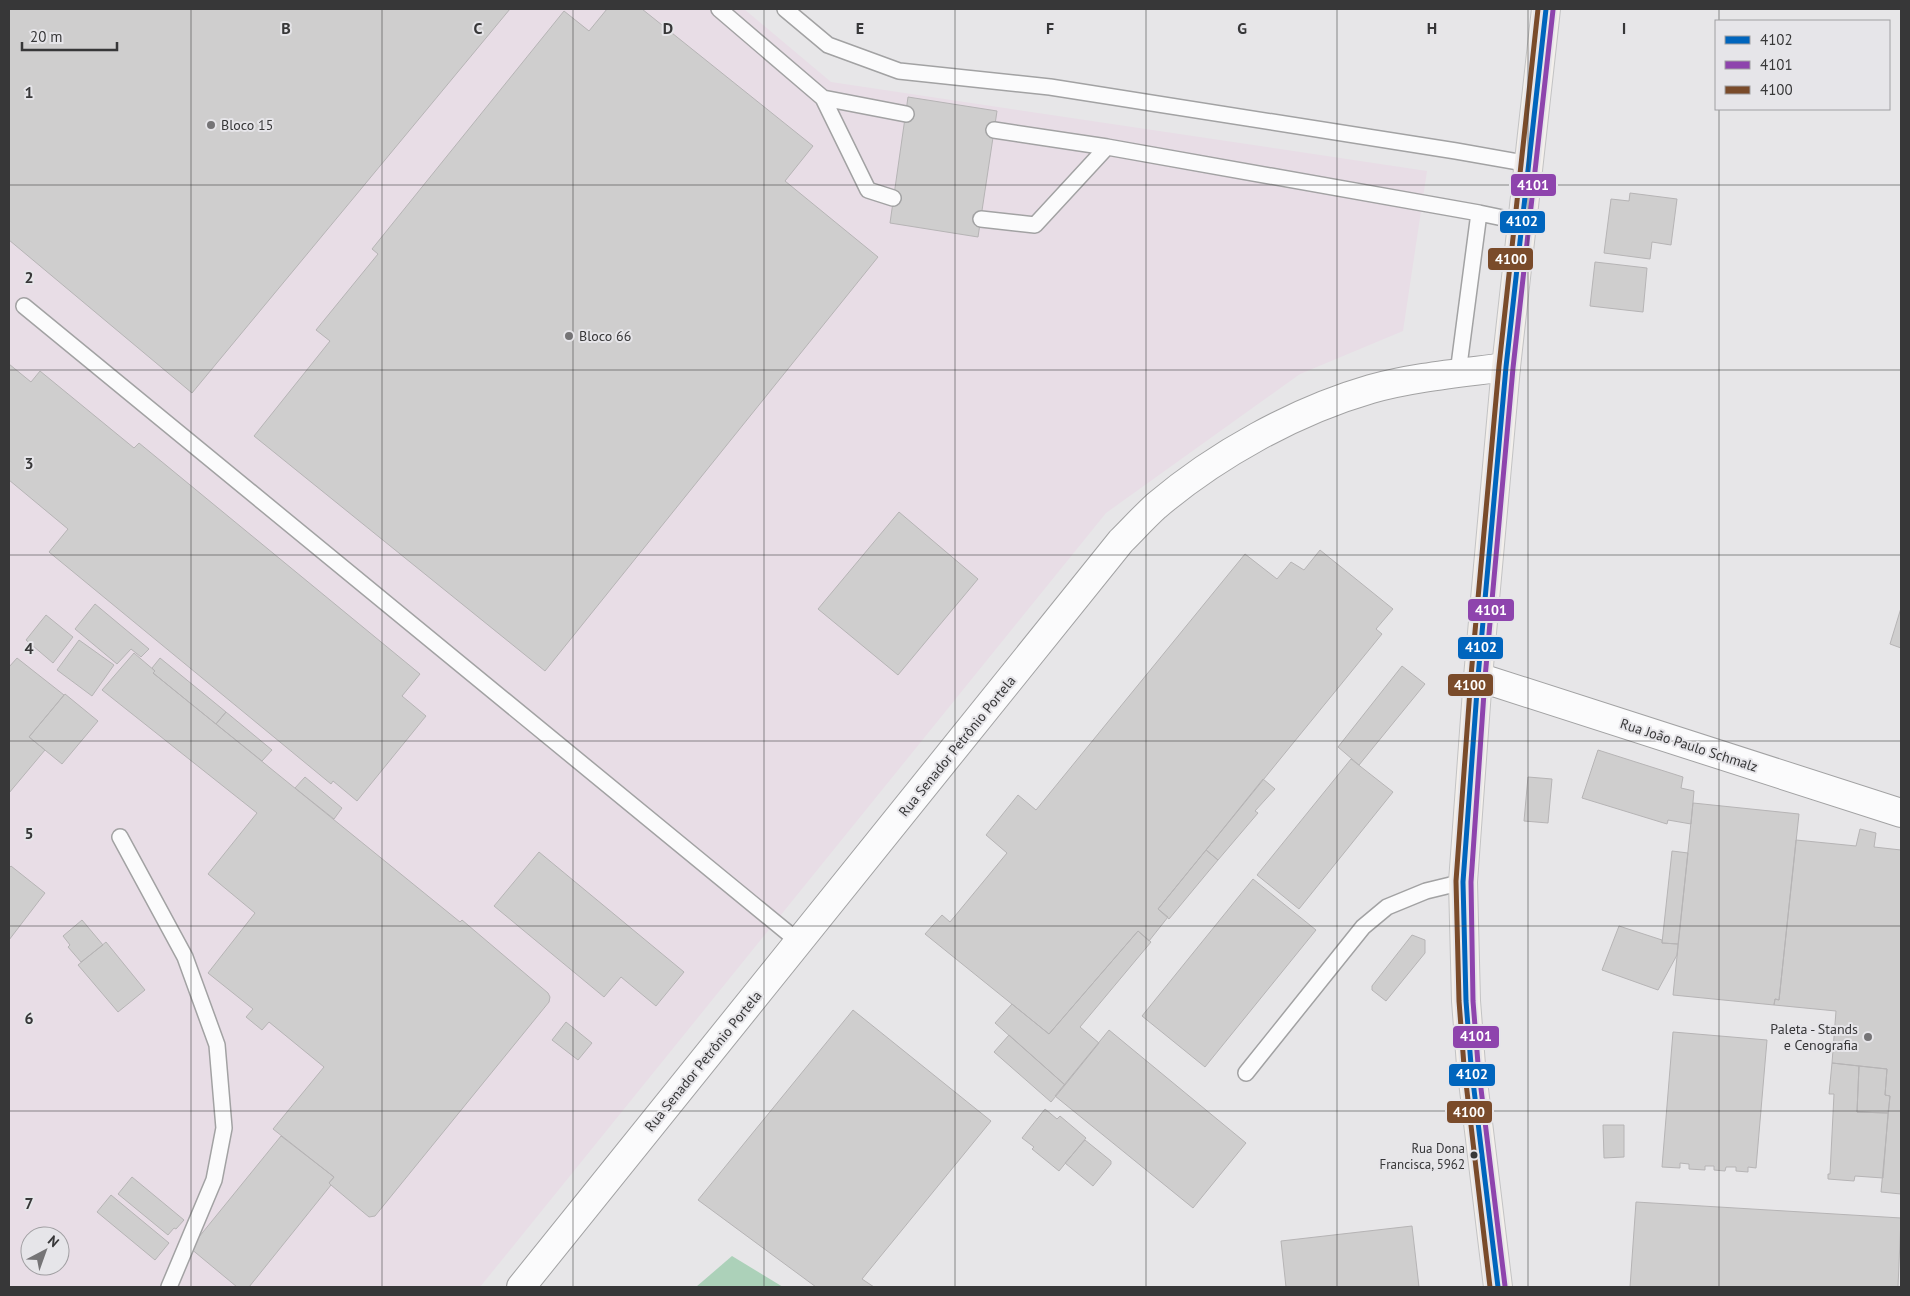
<svg xmlns="http://www.w3.org/2000/svg" width="1910" height="1296" viewBox="0 0 1910 1296" font-family="'PT Sans',sans-serif">
  <style>
    .industrial { fill: #e8dde6; fill-rule: evenodd }
    .forest { fill: #acd1b9 }
    .building { fill: #cfcece; stroke: #b6b4b5 }
    .lines { fill: none; stroke-linecap: round; stroke-linejoin: round }
    .lane-casing { stroke: #a2a2a3; stroke-width: 18 }
    .street-casing { stroke: #a2a2a3; stroke-width: 30 }
    .primary-casing { stroke: #c3c3c4; stroke-width: 30 }
    .lane { stroke: #fbfbfc; stroke-width: 15 }
    .street { stroke: #fbfbfc; stroke-width: 28 }
    .primary { stroke: #f3efeb; stroke-width: 28 }
    .bus-1-casing { stroke: #e6e5e9; stroke-width: 9 }
    .bus-2-casing { stroke: #e6e5e9; stroke-width: 9 }
    .bus-3-casing { stroke: #e6e5e9; stroke-width: 9 }
    .bus-1 { stroke: #0065bd; stroke-width: 5 }
    .bus-2 { stroke: #8e44ad; stroke-width: 5 }
    .bus-3 { stroke: #7a4b2a; stroke-width: 5 }
    .grid { fill: none; stroke: #373738; stroke-width: 1; stroke-opacity: 0.55 }
    .poi-dot { fill: #757476; stroke: #e6e5e9; stroke-width: 2 }
    .bus-dot { fill: #373738; stroke: #e6e5e9; stroke-width: 2 }
    .labels { text-anchor: middle; stroke-width: 4; stroke-linejoin: round; paint-order: stroke }
    .bus-label { font-size: 13px; fill: #373738; stroke: #e6e5e9; text-anchor: end }
    .poi-label { font-size: 14px; fill: #373738; stroke: #e6e5e9; text-anchor: start }
    .street-label { font-size: 14px; fill: #373738; stroke: #e6e5e9 }
    .grid-label { font-size: 16px; text-anchor: middle; font-weight: bold; fill: #373738; stroke: #e6e5e9; stroke-width: 4; stroke-linejoin: round; paint-order: stroke }
    .line-badge { stroke: #e6e5e9; stroke-width: 2 }
    .badge-label { font-size: 14px; text-anchor: middle; font-weight: bold; fill: #fff }
  </style>
  <rect width="100%" height="100%" fill="#e7e6e8"/>
  <path class="industrial" d="M9 9H744L831 82 1427 171 1403 331 1300 374 1106 513 480 1287H9ZM30 1236H60V1266H30Z"/>
  <path class="forest" d="M732 1256 783 1287H696Z"/>
  <path class="building" d="M9 9H510L192 393 9 240Z
    M607 9H642L813 146 785 181 878 257 545 671 254 436 330 341 316 330 378 254 372 249 564 11 589 31Z
    M908 97 997 111 978 237 890 223Z
    M1630 193 1677 199 1671 245 1652 242 1650 259 1604 253 1611 199 1629 201Z
    M1595 262 1647 268 1643 312 1590 306Z
    M9 364 31 382 40 371 134 448 139 443 420 674 402 696 426 716 357 801 333 781 331 784 49 552 68 529 9 480Z
    M899 512 978 579 898 675 818 609Z
    M1320 550 1393 609 1376 629 1382 634 1158 909 1168 917 1149 941 1138 931 1049 1034 925 934 942 915 950 922 1007 853 986 835 1018 795 1036 810 1245 554 1277 579 1291 562 1304 570Z
    M95 604 149 649 141 657 131 649 117 664 75 629Z
    M1901 608V648L1890 644Z
    M46 615 73 637 53 663 26 640Z
    M79 640 114 665 92 696 57 670Z
    M134 653 155 671 153 673 460 922 462 920 548 993 550 997 549 1002 375 1216 369 1217 331 1185 329 1183 334 1177 273 1129 324 1067 269 1022 262 1030 246 1017 253 1009 208 973 255 913 208 874 257 813 102 690Z
    M17 658 64 695 29 737 45 750 9 793V667Z
    M160 658 226 712 216 724 153 673 155 671 152 668Z
    M1402 666 1425 684 1359 765 1338 747Z
    M65 694 98 721 62 764 29 737Z
    M226 712 272 750 262 761 216 724Z
    M1598 750 1683 777 1681 788 1694 791 1691 824 1668 820 1667 824 1582 798Z
    M1351 759 1393 792 1299 909 1257 875Z
    M305 777 342 808 334 819 295 788Z
    M1528 777 1552 779 1548 823 1524 821Z
    M1263 779 1275 789 1255 811 1258 813 1218 860 1206 850Z
    M1693 803 1799 814 1779 1000 1775 999 1774 1005 1673 995Z
    M1860 829 1876 833 1874 847 1901 850V1194L1881 1192 1890 1096 1885 1095 1887 1069 1832 1063 1836 1011 1774 1005 1775 999 1779 1000 1796 840 1856 846Z
    M1206 850 1218 860 1169 919 1158 909Z
    M1672 851 1688 853 1678 944 1662 943Z
    M539 852 684 972 656 1006 621 977 604 997 494 906Z
    M11 866 45 893 9 940V868Z
    M1253 879 1316 930 1205 1067 1142 1016Z
    M82 920 103 945 81 962 68 947 70 945 63 936Z
    M1619 926 1662 940V943L1678 944 1677 955 1658 990 1602 970Z
    M1138 931 1151 942 1080 1027 1099 1043 1065 1085 995 1023 1012 1004 1049 1034Z
    M1412 935 1425 940V953L1386 1001 1372 990V986Z
    M106 942 145 990 118 1012 78 965Z
    M853 1010 991 1121 862 1279 874 1287H816L698 1200Z
    M566 1022 592 1043 578 1060 552 1040Z
    M1109 1030 1246 1143 1193 1208 1055 1096Z
    M1673 1032 1767 1040 1756 1168 1748 1167V1172L1736 1171V1167H1726L1725 1171 1714 1170V1166H1705V1170L1689 1169V1164L1680 1163V1168L1662 1167Z
    M1009 1035 1065 1085 1051 1102 994 1052Z
    M1832 1063 1859 1066 1857 1112 1888 1113 1883 1178 1855 1176 1854 1181 1828 1179V1174H1830L1834 1094H1829Z
    M1859 1066 1887 1069 1885 1095 1890 1096 1888 1113 1857 1112Z
    M1045 1109 1057 1119 1060 1116 1086 1138 1059 1171 1032 1149 1034 1147 1022 1138Z
    M1603 1125H1624V1157L1604 1158Z
    M281 1136 334 1177 329 1183 331 1185 249 1287H237L190 1248Z
    M1085 1140 1111 1161V1164L1093 1186 1065 1163Z
    M132 1177 184 1220 176 1229 174 1228 168 1235 118 1194Z
    M111 1195 169 1243 155 1260 97 1212Z
    M1636 1202 1901 1218 1898 1287H1630Z
    M1412 1226 1419 1287H1286L1281 1241Z"/>
  <g class="lines">
    <defs>
      <path id="lane" d="M719 9 823 98 906 114
        M785 9 828 45 899 71 1050 87 1456 151 1529 164
        M823 98 868 190 893 198
        M994 130 1107 147 1479 213 1458 373
        M1479 213 1522 222
        M981 219 1035 225 1107 147
        M24 306 799 942
        M120 837 185 957 217 1045 224 1128 214 1180 169 1287
        M1246 1073 1363 927 1387 907 1426 891 1463 882"/>
      <path id="street" d="M1478 677 1901 813
        M521 1287 1121 541C1133 529 1144 517 1156 506 1216 455 1295 411 1371 389 1414 377 1461 373 1506 367"/>
      <path id="primary" d="M1498 1287 1471 1065 1466 1001 1463 882 1478 677 1506 367 1546 9"/>
    </defs>
    <use href="#lane" class="lane-casing"/>
    <use href="#street" class="street-casing"/>
    <use href="#primary" class="primary-casing"/>
    <use href="#lane" class="lane"/>
    <use href="#street" class="street"/>
    <use href="#primary" class="primary"/>
    <defs>
      <path id="bus-1" d="M1498 1287 1471 1065 1466 1001 1463 882 1478 677 1506 367 1546 9"/>
      <path id="bus-2" d="M1505 1286 1478 1064 1473 1001 1471 882 1485 678 1513 368 1553 10"/>
      <path id="bus-3" d="M1490 1287 1464 1066 1459 1001 1456 881 1471 676 1499 366 1538 9"/>
    </defs>
    <use href="#bus-1" class="bus-1-casing"/>
    <use href="#bus-2" class="bus-2-casing"/>
    <use href="#bus-3" class="bus-3-casing"/>
    <use href="#bus-1" class="bus-1"/>
    <use href="#bus-2" class="bus-2"/>
    <use href="#bus-3" class="bus-3"/>
  </g>
  <path class="grid" d="M191 9V1287M382 9V1287M573 9V1287M764 9V1287M955 9V1287M1146 9V1287M1337 9V1287M1528 9V1287M1719 9V21M1719 109V1287M9 185H1901M9 370H1901M9 555H1901M9 741H1901M9 926H1901M9 1111H1901"/>
  <g class="poi-dot">
    <circle cx="211" cy="125" r="5"/>
    <circle cx="569" cy="336" r="5"/>
    <circle cx="1868" cy="1037" r="5"/>
  </g>
  <circle class="bus-dot" cx="1474" cy="1155" r="4.5"/>
  <g class="labels">
    <g class="bus-label">
      <text x="1465" y="1153">Rua Dona<tspan x="1465" dy="16">Francisca, 5962</tspan></text>
    </g>
    <g class="poi-label">
      <text x="221" y="130">Bloco 15</text>
      <text x="579" y="341">Bloco 66</text>
      <text x="1858" y="1034" text-anchor="end">Paleta - Stands<tspan x="1858" dy="16">e Cenografia</tspan></text>
    </g>
    <g class="street-label">
      <text transform="translate(1689 745) rotate(18)" y="5">Rua João Paulo Schmalz</text>
      <text transform="translate(957 746) rotate(-51)" y="5">Rua Senador Petrônio Portela</text>
      <text transform="translate(703 1061) rotate(-51)" y="5">Rua Senador Petrônio Portela</text>
    </g>
  </g>
  <g class="grid-label">
    <text x="286" y="34">B</text>
    <text x="478" y="34">C</text>
    <text x="668" y="34">D</text>
    <text x="860" y="34">E</text>
    <text x="1050" y="34">F</text>
    <text x="1242" y="34">G</text>
    <text x="1432" y="34">H</text>
    <text x="1624" y="34">I</text>
    <text x="29" y="98">1</text>
    <text x="29" y="283">2</text>
    <text x="29" y="469">3</text>
    <text x="29" y="654">4</text>
    <text x="29" y="839">5</text>
    <text x="29" y="1024">6</text>
    <text x="29" y="1209">7</text>
  </g>
  <g class="line-badge">
    <rect x="1510" y="173" width="47" height="24" rx="5" fill="#8e44ad"/>
    <rect x="1499" y="210" width="47" height="24" rx="5" fill="#0065bd"/>
    <rect x="1487" y="247" width="47" height="24" rx="5" fill="#7a4b2a"/>
    <rect x="1467" y="598" width="48" height="24" rx="5" fill="#8e44ad"/>
    <rect x="1457" y="636" width="47" height="24" rx="5" fill="#0065bd"/>
    <rect x="1447" y="673" width="47" height="24" rx="5" fill="#7a4b2a"/>
    <rect x="1452" y="1025" width="48" height="24" rx="5" fill="#8e44ad"/>
    <rect x="1448" y="1063" width="48" height="24" rx="5" fill="#0065bd"/>
    <rect x="1446" y="1100" width="47" height="24" rx="5" fill="#7a4b2a"/>
  </g>
  <g class="badge-label">
    <text x="1533" y="190">4101</text>
    <text x="1522" y="226">4102</text>
    <text x="1511" y="264">4100</text>
    <text x="1491" y="615">4101</text>
    <text x="1481" y="652">4102</text>
    <text x="1470" y="690">4100</text>
    <text x="1476" y="1041">4101</text>
    <text x="1472" y="1079">4102</text>
    <text x="1469" y="1117">4100</text>
  </g>
  <rect width="1910" height="1296" fill="none" stroke="#373738" stroke-width="20"/>
  <rect x="1715" y="20" width="175" height="90" fill="#e6e5e9" stroke="#a09fa2"/>
  <rect x="1725" y="36" width="25" height="8" fill="#0065bd" stroke="#a09fa2"/>
  <text x="1760" y="45" font-size="15" fill="#373738">4102</text>
  <rect x="1725" y="61" width="25" height="8" fill="#8e44ad" stroke="#a09fa2"/>
  <text x="1760" y="70" font-size="15" fill="#373738">4101</text>
  <rect x="1725" y="86" width="25" height="8" fill="#7a4b2a" stroke="#a09fa2"/>
  <text x="1760" y="95" font-size="15" fill="#373738">4100</text>
  <g transform="translate(45 1251) rotate(41)"><circle r="24" fill="#e6e5e9" stroke="#a09fa2"/>
  <path d="M0-4L9 19L0 12L-9 19Z" fill="#757476"/>
  <text y="-8" font-size="14" font-weight="bold" text-anchor="middle" fill="#373738">N</text>
  </g>
  <path d="M22 42v8h95v-8" fill="none" stroke="#373738" stroke-width="2.5"/>
  <text x="30" y="42" font-size="15" fill="#373738" stroke="#e6e5e9" stroke-width="4" paint-order="stroke">20 m</text>
</svg>
